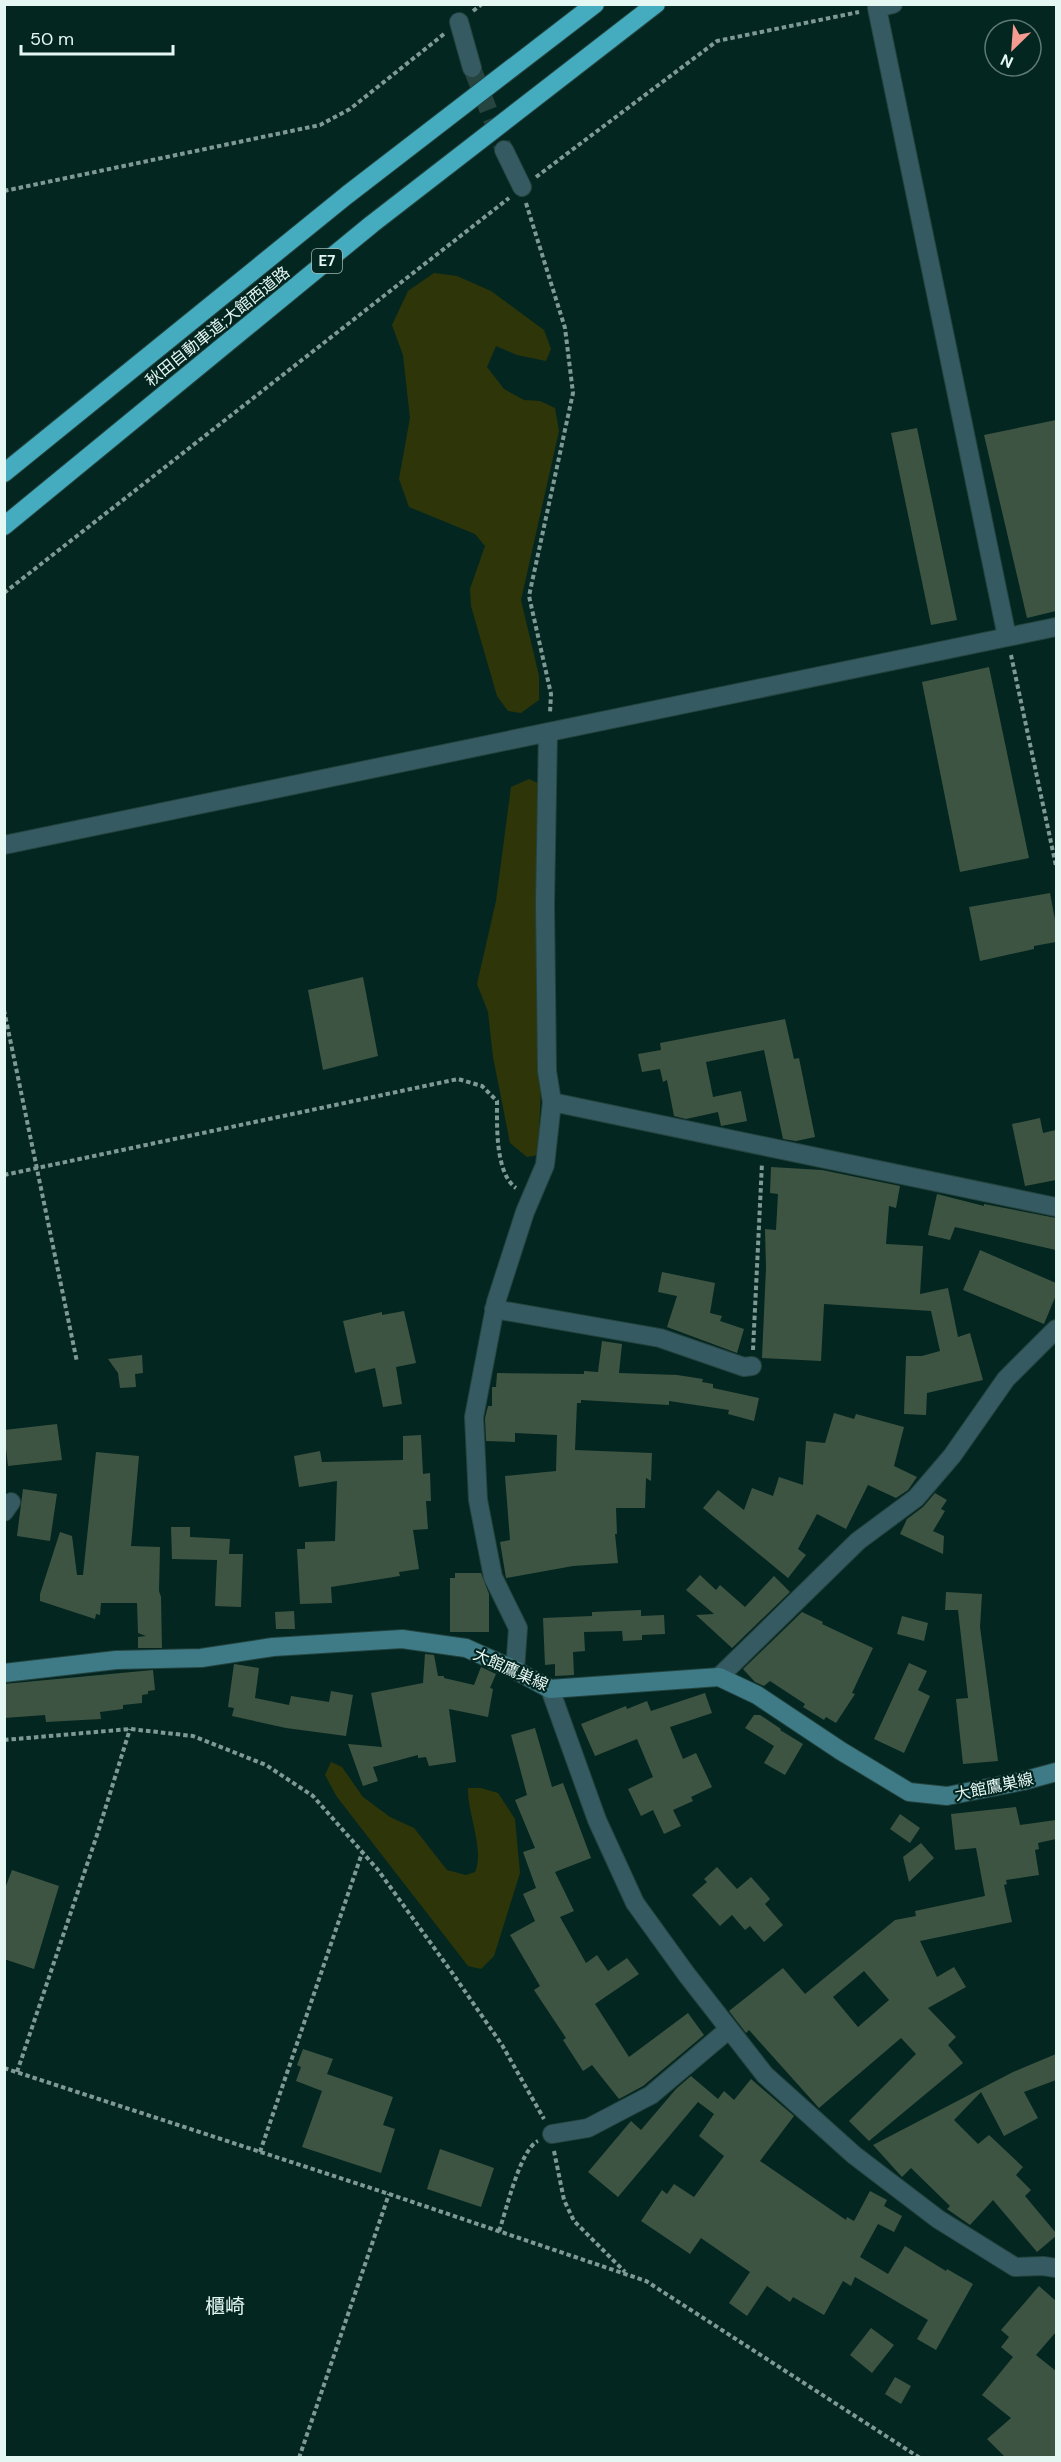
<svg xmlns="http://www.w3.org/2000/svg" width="1061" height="2462" viewBox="0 0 1061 2462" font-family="'DM Sans','Noto Sans JP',sans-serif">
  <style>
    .green { fill: #2e3609 }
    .building { fill: #3e5442; fill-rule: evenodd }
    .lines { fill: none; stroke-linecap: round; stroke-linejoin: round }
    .street-tunnel { stroke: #264540; stroke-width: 18; stroke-dasharray: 18 9; stroke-linecap: butt }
    .street-casing { stroke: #24433e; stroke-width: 20 }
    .secondary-casing { stroke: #24433e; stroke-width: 20 }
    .highway-casing { stroke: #24433e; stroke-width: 20 }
    .path { stroke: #7f9994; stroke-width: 4; stroke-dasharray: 4.5 3; stroke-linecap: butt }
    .street { stroke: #355a61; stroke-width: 18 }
    .secondary { stroke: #3e7b87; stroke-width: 18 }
    .highway { stroke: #45abbe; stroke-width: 18 }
    .labels { text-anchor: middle; stroke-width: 4.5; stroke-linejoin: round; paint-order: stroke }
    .shield { fill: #042620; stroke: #a2b8b4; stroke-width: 1.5 }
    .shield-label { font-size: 15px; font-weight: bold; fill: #e5f7f3 }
    .street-label { font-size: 16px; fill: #e5f7f3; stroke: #042620 }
    .quarter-label { font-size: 20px; fill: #e5f7f3; stroke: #042620 }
  </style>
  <rect width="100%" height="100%" fill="#042620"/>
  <path class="green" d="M434 273 457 276 491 291 544 330 551 349 546 361 517 355 496 346 487 367 504 389 524 400 540 401 555 408 559 431 521 600 539 676V700L521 713 508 711 497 696 471 606 470 589 485 546 475 534 409 507 399 479 410 418 403 355 392 325 408 291Z
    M529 779 538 783 540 802 541 1086 538 1155 527 1157 510 1143 493 1057 488 1012 477 984 496 901 511 787Z
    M331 1762 342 1767 363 1797 390 1817 414 1828 447 1870 466 1875 475 1872C485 1850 467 1813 468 1788H481L498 1793 515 1819 520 1873 494 1956 481 1969 468 1966 337 1797 325 1775Z"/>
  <path class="building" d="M1056 420V611L1027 618 984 435Z
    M917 428 957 620 931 625 891 433Z
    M989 667 1029 858 960 872 922 682Z
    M1050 893 1056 925V942L1034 946V949L980 961 969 907Z
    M363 977 378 1056 323 1070 308 990Z
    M785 1019 794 1059 799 1058 815 1137 796 1141 783 1139 764 1050 706 1062 713 1097 741 1091 747 1121 721 1126 718 1112 686 1119 674 1116 667 1080 663 1082 660 1069 642 1072 638 1054 661 1050 660 1043Z
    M1040 1118 1043 1133 1056 1130V1180L1025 1186 1012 1124Z
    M771 1167 822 1170 900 1186 896 1208 889 1206 886 1244 923 1246 920 1294 948 1288 958 1337 970 1333 983 1380 927 1393 926 1415 904 1414 906 1356H922L940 1351 931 1311 824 1304 821 1361 762 1358 766 1268 765 1229 776 1230 778 1194 770 1193Z
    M937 1194 984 1206V1204L1056 1218V1250L955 1227 950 1240 928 1235Z
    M980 1250 1056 1283V1295L1044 1324 963 1290Z
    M662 1272 715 1283 710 1313 722 1316 720 1321 744 1329 737 1353 667 1327 677 1296 658 1292Z
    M404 1311 416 1363 396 1367 402 1404 383 1407 375 1368 355 1373 343 1321 382 1312V1315Z
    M602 1341 622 1344 619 1373 677 1375 703 1379 702 1382 713 1384V1388L759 1398 754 1421 728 1414 729 1410 669 1401V1405L581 1400V1403H577L575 1450 652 1453 651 1481 646 1478 645 1508H616L617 1534H615L618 1563 573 1566 506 1578 500 1542 510 1540 505 1476 556 1471 557 1435 515 1433V1442L486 1441 485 1418 488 1406H492V1387H496L497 1373 584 1374V1371L598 1372Z
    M142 1355 143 1373 135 1374 136 1387 120 1388 118 1373 108 1359Z
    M834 1413 854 1419 856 1414 904 1427 894 1466 917 1477 908 1490 896 1498 868 1485 846 1529 817 1514 798 1549 806 1555 788 1578 703 1508 718 1490 744 1510 752 1488 773 1496 779 1477 803 1485 806 1441 825 1443Z
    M57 1424 62 1460 8 1466 4 1430Z
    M421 1435 423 1474 430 1473 431 1501H426L428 1529 413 1530 419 1569 399 1572 400 1576 331 1587 332 1603 300 1604 297 1549H305V1542L335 1541 337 1481 299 1487 294 1456 320 1451 322 1462 403 1460V1436Z
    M96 1452 139 1456 131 1546 160 1547 159 1591 161 1597 162 1648H138V1637L146 1636 138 1633 137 1603H101L100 1615 96 1614 95 1619 40 1601V1594L60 1532 72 1536 77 1575H83Z
    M23 1489 57 1494 50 1541 17 1536Z
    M935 1493 947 1500 941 1509 945 1511 933 1531 944 1536 943 1554 900 1534 907 1519 923 1507Z
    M171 1527H190V1537L230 1539 229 1554H243L241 1607 215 1606 217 1560 172 1559Z
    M455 1573H481L489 1594V1632H450V1578H455Z
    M700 1575 716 1590 720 1585 745 1607 774 1576 790 1592 732 1648 696 1615 714 1614 686 1590Z
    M946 1592 982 1594 980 1627 998 1761 963 1764 956 1699 968 1698 958 1610H945Z
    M641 1610V1616L664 1615 665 1634 642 1635V1640L623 1641 622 1631 584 1632 585 1651 573 1652 574 1675 555 1676V1664L545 1665 543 1618 592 1616V1612Z
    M294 1611 295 1629H276L275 1612Z
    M802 1612 823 1622 822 1624 873 1648 852 1693 855 1694 836 1723 826 1717 824 1720 803 1707 805 1704 770 1681 764 1686 755 1682 743 1669Z
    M902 1616 928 1623 924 1641 897 1634Z
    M425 1654 434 1655 438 1676H444V1678L474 1685 481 1667 496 1674 490 1688 493 1689 488 1717 449 1709 456 1762 429 1766 426 1757 418 1758V1755L373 1767 378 1781 363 1786 348 1744 382 1747 371 1693 423 1683Z
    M909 1663 927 1671 918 1690 930 1696 904 1753 874 1739Z
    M234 1664 259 1668 255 1698 289 1705 291 1696 329 1702 331 1691 353 1695 346 1736 286 1728 232 1716 234 1708 228 1707Z
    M153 1670 155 1690 148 1691V1694L142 1695V1703L123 1705V1709L100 1712 101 1719 46 1722 45 1715 4 1718V1684Z
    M705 1693 712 1713 670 1727 683 1759 696 1753 712 1787 691 1797 693 1801 673 1810 681 1826 664 1834 653 1810 641 1816 628 1789 653 1777 637 1739 595 1756 581 1724 626 1706 627 1709 647 1701 651 1711Z
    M754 1715H760L781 1729 780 1730 803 1744 785 1775 764 1763 774 1746 745 1728Z
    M535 1728 552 1787 563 1783 591 1858 555 1872 574 1911 560 1917 586 1963 597 1955 608 1971 627 1958 639 1974 595 2004 629 2057 688 2013 704 2035 643 2086 619 2099 592 2065 583 2071 563 2040 566 2038 534 1990 540 1986 510 1935 535 1921 523 1894 536 1888 523 1852 535 1848 515 1800 527 1795 511 1735Z
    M1016 1807 1020 1825 1056 1820V1839L1038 1843 1039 1849 1035 1850 1039 1875 1006 1880 1007 1884 1004 1885 1012 1922 920 1941 937 1977 954 1967 966 1987 928 2008 956 2037 948 2045 963 2063 869 2141 849 2121 916 2054 901 2038 819 2108 749 2030 746 2033 729 2011 783 1968 805 1994 895 1920 916 1916 915 1911 985 1896 976 1848 955 1850 951 1814ZM864 1971 889 2000 858 2027 833 1997Z
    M900 1814 920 1828 910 1843 890 1829Z
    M921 1843 934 1858 909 1882 903 1857Z
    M717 1867 737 1889 751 1877 767 1895 770 1899 765 1904 783 1925 764 1942 750 1926 745 1930 732 1915 720 1926 692 1895 707 1882 704 1879Z
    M12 1870 59 1886 34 1969 4 1959V1891Z
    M303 2049 333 2059 327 2074 393 2097 383 2125 395 2129 381 2173 302 2147 322 2091 296 2081 301 2067 297 2065Z
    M1056 2054V2080L1024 2092 1038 2118 1004 2136 981 2092 954 2120 978 2144 989 2135 1023 2167 1016 2175 1031 2190 1025 2196 1056 2233V2236L1037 2252 993 2200 970 2225 947 2209 950 2206 911 2168 902 2177 873 2145 1013 2072Z
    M691 2076 718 2099 724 2091 734 2100 751 2079 794 2116 760 2161 846 2220 847 2217 854 2221 870 2191 887 2200 884 2206 902 2216 894 2232 878 2224 860 2257 888 2274 905 2246 946 2271 947 2269 973 2284 936 2350 917 2339 928 2320 855 2277 851 2286 843 2281 824 2315 793 2297 790 2302 767 2286 747 2316 729 2303 750 2272 701 2238 690 2254 641 2221 662 2190 667 2194 674 2184 694 2197 724 2156 699 2136 714 2114 698 2102 618 2197 588 2172 631 2121 641 2130 676 2089Z
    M440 2149 494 2168 481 2207 427 2189Z
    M1039 2286 1056 2301V2332L1036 2355 1056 2371V2457H1005L987 2439 1011 2418 982 2395 1013 2357 1001 2347 1009 2337 1001 2330Z
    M871 2328 894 2345 872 2373 850 2355Z
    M895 2377 911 2386 901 2404 885 2394Z"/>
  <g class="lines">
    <path class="street-tunnel" d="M472 68 504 150"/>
    <defs>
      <path id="street" d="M893 4 877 8 1007 637
        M459 22 472 68
        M504 150 522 187
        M4 845 1056 627
        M552 1102 1056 1207
        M494 1309 660 1338 744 1367 752 1366
        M4 1512 11 1502
        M515 1670 518 1628 493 1577 478 1500 474 1417 496 1302 525 1212 545 1165 552 1102 547 1071 545 904 548 732
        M719 1677 858 1541 916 1498 952 1456 1006 1379 1056 1329
        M550 1689 597 1820 635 1903 687 1975 765 2075 854 2155 938 2219 1015 2267 1043 2266 1056 2268
        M552 2134 588 2128 651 2095 728 2030"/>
      <path id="secondary" d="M4 1673 116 1660 201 1658 273 1647 402 1639 466 1648 515 1670 550 1689 719 1677 757 1695 841 1751 909 1792 947 1796 1023 1781 1056 1772"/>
      <path id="highway" d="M4 473 347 195 595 4
        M4 526 372 224 656 4"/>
    </defs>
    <use href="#street" class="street-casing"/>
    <use href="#secondary" class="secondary-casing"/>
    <use href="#highway" class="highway-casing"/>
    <path class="path" d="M473 11 482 4
      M536 177 717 41 859 12
      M4 191 320 125 350 109 444 34
      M526 203 565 328 573 393 529 596 551 694 550 713
      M4 593 509 198
      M1011 655 1056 866
      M4 1010 77 1362
      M4 1175 458 1079 482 1086 497 1101C497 1125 495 1173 516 1188
      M753 1350 762 1163
      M4 1740 130 1729 193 1736 266 1765 313 1796 378 1870 453 1974 502 2045 544 2119
      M4 2068 389 2194 646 2281 920 2458
      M17 2072 98 1832 130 1729
      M554 2151 564 2200 574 2221 625 2272
      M260 2152 362 1853
      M499 2231C506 2212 520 2149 538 2141
      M299 2458 389 2194"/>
    <use href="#street" class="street"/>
    <use href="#secondary" class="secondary"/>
    <use href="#highway" class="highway"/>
  </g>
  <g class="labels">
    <rect class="shield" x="312" y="249" width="30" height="24" rx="4.5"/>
    <g class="shield-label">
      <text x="327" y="266">E7</text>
    </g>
    <g class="street-label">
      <text transform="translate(217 326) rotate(-39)" y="6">秋田自動車道;大館西道路</text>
      <text transform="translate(511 1669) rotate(24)" y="6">大館鷹巣線</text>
      <text transform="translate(994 1786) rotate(-12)" y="6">大館鷹巣線</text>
    </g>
    <g class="quarter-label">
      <text x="225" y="2313">櫃崎</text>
    </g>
  </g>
  <rect width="1061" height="2462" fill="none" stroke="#e5f7f3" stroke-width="12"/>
  <g transform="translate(1013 48) rotate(205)"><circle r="28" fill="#042620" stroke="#5e7a74" stroke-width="1.5"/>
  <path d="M0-4.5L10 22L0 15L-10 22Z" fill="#f59c92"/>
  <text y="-9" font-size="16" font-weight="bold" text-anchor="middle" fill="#e5f7f3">N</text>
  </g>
  <path d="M21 45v9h152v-9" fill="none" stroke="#e5f7f3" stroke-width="3"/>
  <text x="30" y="45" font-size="18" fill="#e5f7f3" stroke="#042620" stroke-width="4.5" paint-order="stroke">50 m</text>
</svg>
